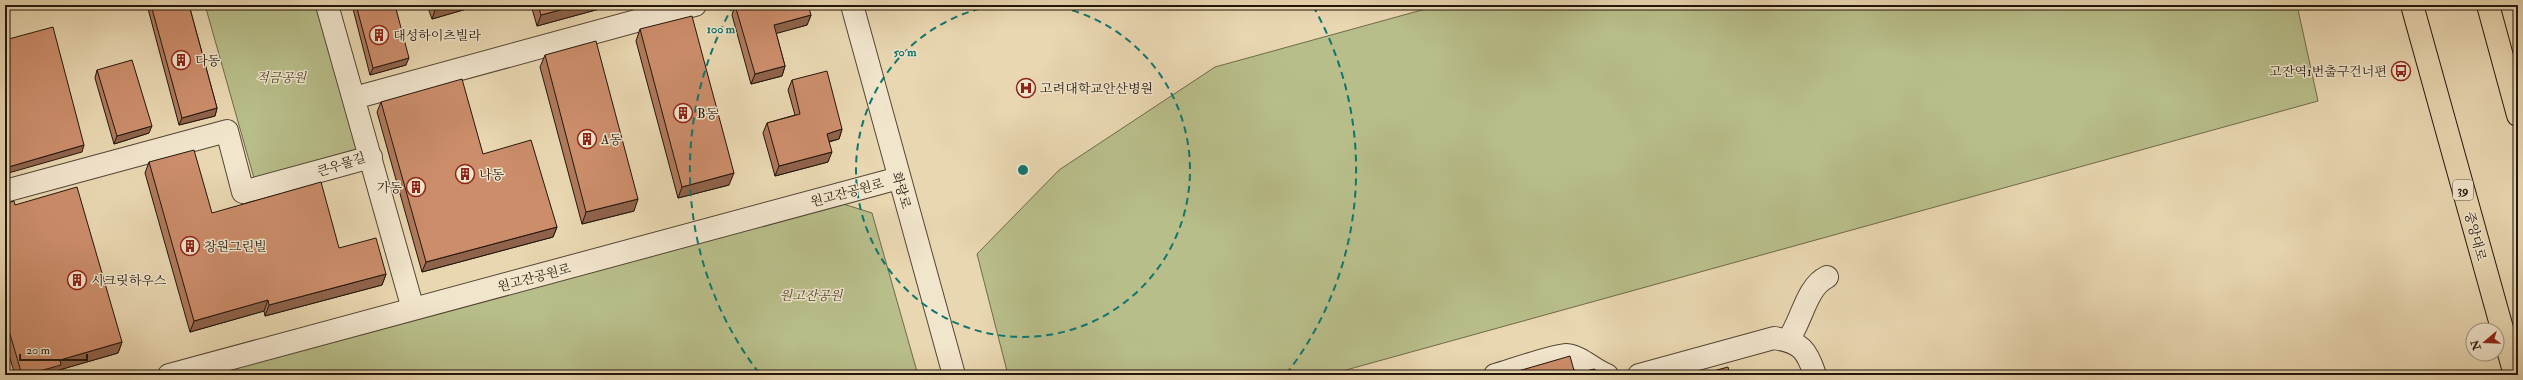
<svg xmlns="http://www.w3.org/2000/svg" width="2523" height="380" viewBox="0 0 2523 380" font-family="'IM FELL Double Pica','Noto Serif KR',serif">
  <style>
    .green { fill: #b8be8a; stroke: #6e6a4a }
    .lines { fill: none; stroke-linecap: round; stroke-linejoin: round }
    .minor-casing { stroke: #544634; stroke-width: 24 }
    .major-casing { stroke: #23160b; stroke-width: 24 }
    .minor { stroke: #f1e5cc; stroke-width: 22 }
    .major { stroke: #e9d7b1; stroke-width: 22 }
    .wall { fill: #af795c; stroke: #23160b }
    .shaded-wall { fill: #8f634b; stroke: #23160b }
    .building { fill: #cc8d6b; stroke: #23160b }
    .ring { fill: none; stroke: #0f766e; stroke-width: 2; stroke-dasharray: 7 5 }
    .labels { text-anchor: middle; stroke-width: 3; stroke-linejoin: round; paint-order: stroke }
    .shield { fill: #f1e5cc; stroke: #615445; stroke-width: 1 }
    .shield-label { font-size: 12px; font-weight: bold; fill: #23160b }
    .poi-label { font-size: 13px; fill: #23160b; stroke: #f1e5cc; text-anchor: start }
    .park-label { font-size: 13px; font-style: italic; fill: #504831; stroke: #f1e5cc }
    .street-label { font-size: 13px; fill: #23160b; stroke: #f1e5cc }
    .centre { fill: #0f766e; stroke: #f1e5cc; stroke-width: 2 }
    .ring-label { font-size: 12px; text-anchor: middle; font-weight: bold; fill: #0f766e; stroke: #f1e5cc; stroke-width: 3; stroke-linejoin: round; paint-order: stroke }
  </style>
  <rect width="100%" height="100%" fill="#e9d7b1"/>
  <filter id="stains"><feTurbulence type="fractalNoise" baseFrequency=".005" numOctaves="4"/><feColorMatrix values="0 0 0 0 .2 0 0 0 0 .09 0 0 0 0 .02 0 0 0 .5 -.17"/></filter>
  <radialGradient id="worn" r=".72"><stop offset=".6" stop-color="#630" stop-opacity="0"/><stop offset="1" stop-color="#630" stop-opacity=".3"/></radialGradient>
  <path class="green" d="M205 5H316L357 149 254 178Z
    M1440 5H2297L2318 101 1328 375H1008L977 254 1059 170 1215 67Z
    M840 203 872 213 918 375H197Z"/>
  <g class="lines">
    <defs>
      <path id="minor" d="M327 5 413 309
        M852 5 954 375
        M354 98 695 5
        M5 191 227 131 243 192 371 157
        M1788 340C1802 321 1806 287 1827 277
        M169 375 899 178
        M1495 375C1509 371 1555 355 1566 355 1581 356 1593 370 1607 375
        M1639 375 1774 338C1801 342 1807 350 1815 375"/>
      <path id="major" d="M2412 5 2515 375
        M2488 5 2518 115"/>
    </defs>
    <use href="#minor" class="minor-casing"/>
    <use href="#major" class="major-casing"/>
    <use href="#minor" class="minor"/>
    <use href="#major" class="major"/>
  </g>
  <path class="wall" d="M147 5H189L217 108 215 116 179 125Z
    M352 5H395L406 65 370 75Z
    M427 5H471L470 8 432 19Z
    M531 5H614L537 26Z
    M735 5 811 15 807 25 776 33 785 66 782 76 751 84 732 15Z
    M640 29 729 185 678 198 636 41Z
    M545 55 634 211 582 224 540 67Z
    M97 70 149 133 114 144 95 78Z
    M792 80 842 129 839 139 829 142 828 162 775 176 763 133 767 123 795 115 788 90Z
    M381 102 483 154 557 227 553 237 422 272 377 112Z
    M149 162 212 213 339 248 386 274 382 285 265 316 264 311 190 332 145 173Z
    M5 204 15 205 122 342 118 353 59 370 57 375H15L5 342Z"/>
  <path class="shaded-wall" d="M452 5H471L470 8 432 19 435 10Z
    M579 5H614L537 26 541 15Z
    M811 15 807 25 771 35 774 25Z
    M409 58 406 65 370 75 373 68Z
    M785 66 782 76 751 84 755 74Z
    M217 108 215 116 179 125 182 118Z
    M152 126 149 133 114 144 117 136Z
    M842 129 839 139 823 143 827 134Z
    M84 145 82 152 5 174V168Z
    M832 152 828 162 775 176 779 166Z
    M734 173 729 185 678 198 682 187Z
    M638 199 634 211 582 224 586 212Z
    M557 227 553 237 422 272 426 262Z
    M386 274 382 285 265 316 269 305Z
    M268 300 264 311 190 332 194 321Z
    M122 342 118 353 59 370 57 375H25L60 360Z"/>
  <path class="building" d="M151 5H189L217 108 182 118Z
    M356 5H395L409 58 373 68Z
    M433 5H452L435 10Z
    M538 5H579L541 15Z
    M735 5H808L811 15 774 25 785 66 755 74Z
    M692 16 734 173 682 187 640 29Z
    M53 27 84 145 5 168V40Z
    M596 41 638 199 586 212 545 55Z
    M132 60 152 126 117 136 97 70Z
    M827 71 842 129 827 134 832 152 779 166 767 123 800 114 792 80Z
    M462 79 483 154 531 140 557 227 426 262 381 102Z
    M194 150 212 213 321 182 339 248 376 238 386 274 269 305 268 300 194 321 149 162Z
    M77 187 122 342 60 360 61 365 25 375H22L5 317V204L14 201 15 205Z
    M1570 356 1575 374 1594 369 1601 373 1602 375H1508V374Z
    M1728 367 1730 375H1698Z"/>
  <g class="ring">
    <path d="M1049 5A167 167 0 1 1 997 5"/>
    <path d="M759 373A333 333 0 0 1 733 6M1313 6A333 333 0 0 1 1287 373"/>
  </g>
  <defs>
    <symbol id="building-ring" viewBox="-11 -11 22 22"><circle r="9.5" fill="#f1e5cc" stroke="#8f2418" stroke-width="1.5"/><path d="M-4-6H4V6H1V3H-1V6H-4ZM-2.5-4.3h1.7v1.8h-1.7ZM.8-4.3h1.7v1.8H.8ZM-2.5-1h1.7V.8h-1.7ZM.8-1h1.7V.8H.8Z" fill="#8f2418"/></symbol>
    <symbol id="bus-ring" viewBox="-11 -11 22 22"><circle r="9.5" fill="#f1e5cc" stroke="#8f2418" stroke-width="1.5"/><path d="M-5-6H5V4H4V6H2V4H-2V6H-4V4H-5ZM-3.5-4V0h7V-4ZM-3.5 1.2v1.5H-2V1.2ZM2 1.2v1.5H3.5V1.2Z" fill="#8f2418"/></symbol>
    <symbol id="hospital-ring" viewBox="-11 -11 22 22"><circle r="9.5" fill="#f1e5cc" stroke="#8f2418" stroke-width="1.5"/><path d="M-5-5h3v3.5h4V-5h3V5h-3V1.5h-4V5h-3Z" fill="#8f2418"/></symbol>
  </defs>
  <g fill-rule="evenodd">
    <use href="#building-ring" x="368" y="24" width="22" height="22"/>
    <use href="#building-ring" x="170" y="49" width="22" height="22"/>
    <use href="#bus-ring" x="2390" y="60" width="22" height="22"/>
    <use href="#hospital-ring" x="1015" y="77" width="22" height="22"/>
    <use href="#building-ring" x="672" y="102" width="22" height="22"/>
    <use href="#building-ring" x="576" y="128" width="22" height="22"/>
    <use href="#building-ring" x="454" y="163" width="22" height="22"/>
    <use href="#building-ring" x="405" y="176" width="22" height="22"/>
    <use href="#building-ring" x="179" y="235" width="22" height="22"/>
    <use href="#building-ring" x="66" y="269" width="22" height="22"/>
  </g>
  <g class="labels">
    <rect class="shield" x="2453" y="180" width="20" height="20" rx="3"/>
    <g class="shield-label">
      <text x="2463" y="194">39</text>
    </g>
    <g class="poi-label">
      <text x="393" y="40">대성하이츠빌라</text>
      <text x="195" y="65">다동</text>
      <text x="2387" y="76" text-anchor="end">고잔역1번출구건너편</text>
      <text x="1040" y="93">고려대학교안산병원</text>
      <text x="697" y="118">B동</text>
      <text x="601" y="144">A동</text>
      <text x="479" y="179">나동</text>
      <text x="402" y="192" text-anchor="end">가동</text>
      <text x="204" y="251">창원그린빌</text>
      <text x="91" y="285">시크릿하우스</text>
    </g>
    <g class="park-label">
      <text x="281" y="82">적금공원</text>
      <text x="811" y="300">원고잔공원</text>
    </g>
    <g class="street-label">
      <text transform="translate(341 164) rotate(-18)" y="5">큰우물길</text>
      <text transform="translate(902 190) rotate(74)" y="5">화랑로</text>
      <text transform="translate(847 192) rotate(-15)" y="5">원고잔공원로</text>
      <text transform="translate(2476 236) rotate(75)" y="5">중앙대로</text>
      <text transform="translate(534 277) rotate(-15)" y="5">원고잔공원로</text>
    </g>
  </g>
  <circle cx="1023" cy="170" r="6" class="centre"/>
  <g class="ring-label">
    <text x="721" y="33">100 m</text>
    <text x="905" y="56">50 m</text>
  </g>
  <rect width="2523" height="380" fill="none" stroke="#e9d7b1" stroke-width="20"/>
  <rect x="6" y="6" width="2511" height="368" fill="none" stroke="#23160b" stroke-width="2"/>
  <rect x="10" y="10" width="2503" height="360" fill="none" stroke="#23160b"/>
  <g transform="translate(2485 342) rotate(251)"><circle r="19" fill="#f1e5cc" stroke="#9f927f"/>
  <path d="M0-3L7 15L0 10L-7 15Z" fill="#8f2418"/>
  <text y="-6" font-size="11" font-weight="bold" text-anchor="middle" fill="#23160b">N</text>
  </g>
  <path d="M20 354v6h67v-6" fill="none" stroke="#23160b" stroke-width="2"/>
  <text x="26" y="354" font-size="12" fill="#23160b" stroke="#f1e5cc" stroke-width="3" paint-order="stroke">20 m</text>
  <rect width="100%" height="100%" filter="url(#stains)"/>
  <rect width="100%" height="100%" fill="url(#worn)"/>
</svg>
